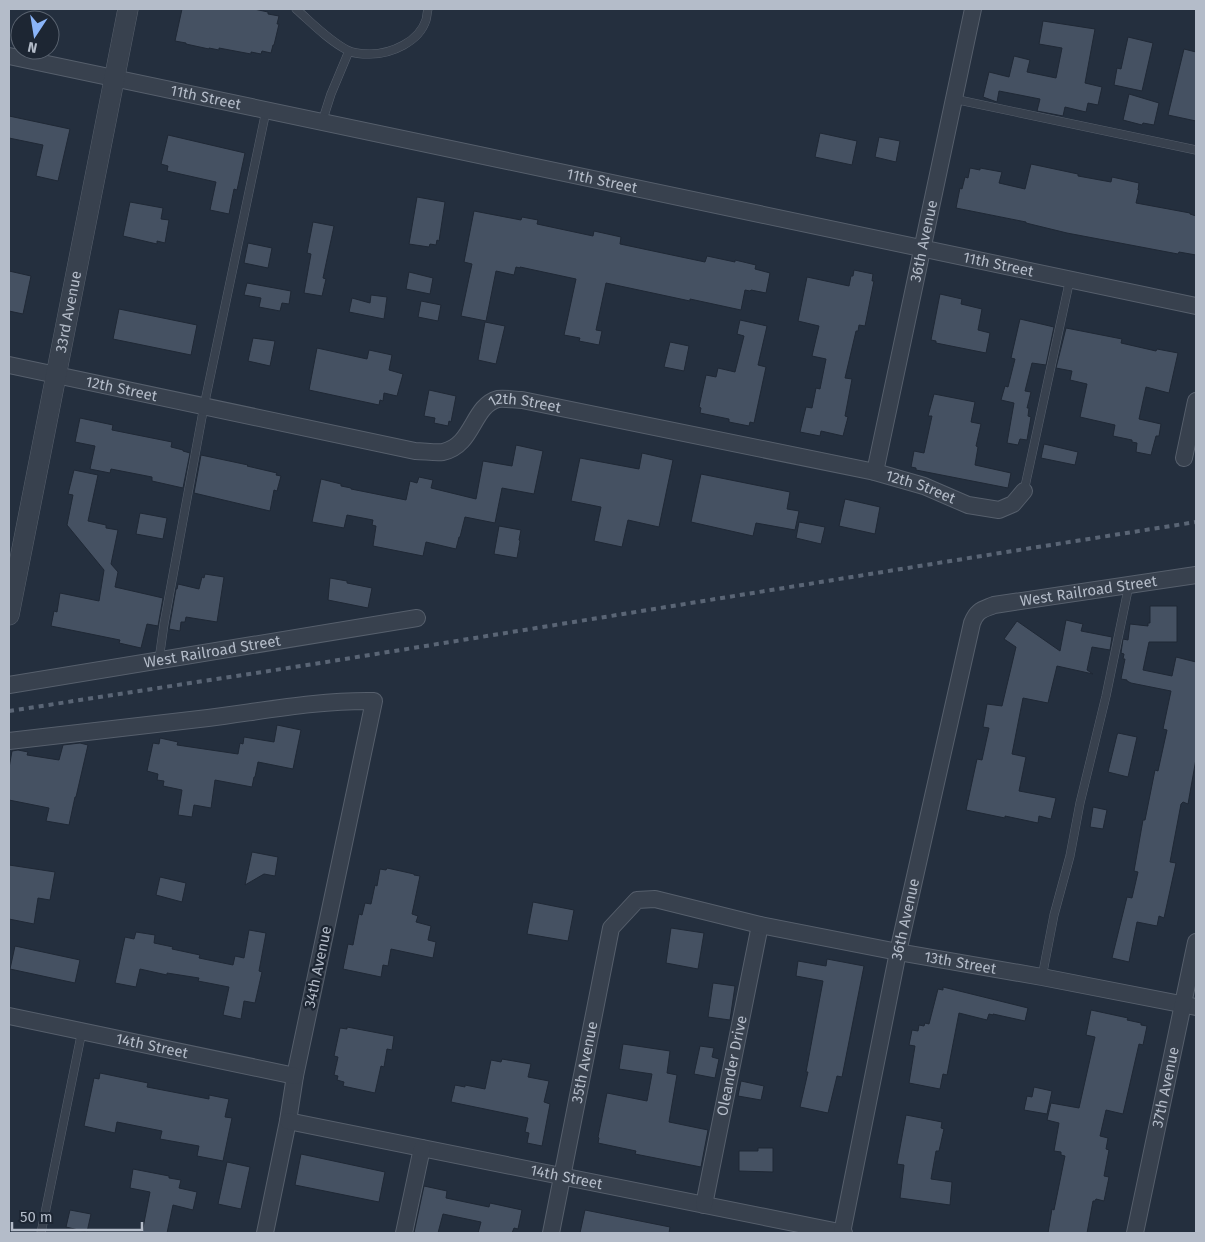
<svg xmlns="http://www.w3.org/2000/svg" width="1205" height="1242" viewBox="0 0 1205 1242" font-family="'Fira Sans',sans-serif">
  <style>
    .building { fill: #455162; stroke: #1f2835 }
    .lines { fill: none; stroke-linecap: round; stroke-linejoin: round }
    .service-casing { stroke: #565f6c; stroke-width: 9 }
    .minor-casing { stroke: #565f6c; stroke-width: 18 }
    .tertiary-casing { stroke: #565f6c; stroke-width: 21 }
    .service { stroke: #38414e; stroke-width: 8 }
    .minor { stroke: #38414e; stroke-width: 16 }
    .tertiary { stroke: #38414e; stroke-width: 20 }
    .rail { stroke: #5a6575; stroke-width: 4; stroke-dasharray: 5 5; stroke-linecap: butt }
    .labels { text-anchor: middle; stroke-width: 4.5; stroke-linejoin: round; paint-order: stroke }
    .street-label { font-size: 15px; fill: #b4bcc9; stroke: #1d2633 }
  </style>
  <rect width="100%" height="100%" fill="#242f3e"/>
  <path class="building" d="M182 9H254L268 12V14L279 16 277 24H279L274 45H273L271 53 262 51 261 54 251 52V54L219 48V50L209 48V49L186 44V43L175 41Z
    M1043 21 1095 29 1085 83 1102 87 1098 105 1088 103 1086 112 1065 107 1063 116 1037 111 1040 99 999 91 997 102 983 97 989 72 1009 77 1014 56 1030 60 1027 72 1056 78 1062 48 1039 44Z
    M1128 37 1153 43 1142 91 1114 85 1117 68 1121 69Z
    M1184 49 1196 52V121L1168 115Z
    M1129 94 1159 103 1154 125 1143 123 1142 125 1123 120Z
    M9 116 70 129 58 181 36 176 43 145 9 138Z
    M820 133 857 141 852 165 815 157Z
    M168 135 245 153 237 190 234 189 229 214 210 210 216 182 167 171 168 166 161 164Z
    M879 137 900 141 896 162 875 157Z
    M1031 164 1078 174V176L1111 182 1112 177 1139 183 1138 190H1139L1136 203 1190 213V214L1196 216V255L1179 252 1178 254 1067 233 1026 223V222L956 208 960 188 962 189 965 177 968 178 970 168 980 170V168L1002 172 999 183 1025 189Z
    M417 197 445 202 439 241 437 240 436 245 430 244 429 247 409 244Z
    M130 202 163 208 161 219 169 220 165 243 157 241V244L123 236Z
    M474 211 521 220 522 217 538 220 537 224 593 236 594 231 621 237 620 244 705 262 707 256 735 262V260L756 265 755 269 770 273 766 293 751 290 750 291 745 290 741 310 690 299V301L606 283 596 330 602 331 599 345 579 341 580 338 564 335 576 279 520 267V268L516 267 514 275 496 271 486 321 461 316 472 264 464 262Z
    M313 222 334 226 323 278 326 279 322 296 304 293 311 254 307 253Z
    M248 243 272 248 268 268 244 263Z
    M854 270 873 274 872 281H874L865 326 859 325 858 331H856L845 378 852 379 845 416 848 417 843 436 821 431 820 436 800 432 806 407 812 408 816 388 820 389 826 359 812 356 819 326 798 321 807 277 849 286 851 276H853Z
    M9 271 31 276 23 314 9 311Z
    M409 272 433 278 430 294 406 289Z
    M247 283 291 291 289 304 282 303 280 311 259 307 261 298 244 295Z
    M940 294 962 299 961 304 982 309 978 330 990 333 986 353 936 343V341L931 340Z
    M371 295 387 297 384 319 349 312 352 298 370 303Z
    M421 301 441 305 438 321 418 317Z
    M119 309 197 325 191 355 113 339Z
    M1020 319 1054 327 1046 365 1032 363 1025 391 1031 392 1027 408H1029L1028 416 1031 417 1027 440 1020 439 1018 445 1007 443 1014 403 1001 400 1005 386 1008 387 1015 359 1011 358Z
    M740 320 767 326 758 365 766 367 754 423 750 422 749 426 729 422V419L700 413 701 408 699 407 706 375 716 377 718 368 735 372 744 336 737 334Z
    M485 322 505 326 496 364 478 360Z
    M1066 328 1122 339 1121 343 1156 351 1157 349 1178 353 1169 393 1146 387 1139 419 1161 424 1159 436H1156L1151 455 1136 452 1137 443 1132 442V440L1113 436 1115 425 1080 417 1087 384 1070 380 1072 371 1056 368Z
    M253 338 275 341 270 366 248 361Z
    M670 342 689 346 684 371 664 367Z
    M317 348 367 359 369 350 392 355 389 370 403 374 397 396 384 393 383 401 380 400 379 405 309 390Z
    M429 390 456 396 451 422 449 421 448 426 434 423 435 418 424 416Z
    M934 394 975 402 971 422 981 424 976 446 978 447 975 465 1011 473 1008 488 916 470V468L911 467 914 451 924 453 932 416H928Z
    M80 418 113 425 112 430 172 442 171 447 183 450V451L190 453 183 488 152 481V477L111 469 110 473 90 469 95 446 75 442Z
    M1044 444 1078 452 1075 465 1041 458Z
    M516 445 543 451 534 494 502 488 495 523 465 517 460 537H459L456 549 426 542 423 556 373 546 376 526 372 525 373 520 347 515 344 528 312 522 321 479 341 484V486L351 488V489L406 500 410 481 417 483 419 477 433 480 431 488 476 499 483 461 512 466Z
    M642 453 673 460 659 527 628 520 622 547 594 541 601 507 571 501 580 458 639 469Z
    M201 455 248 465 247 466 277 473 276 475 281 476 277 491 274 490 270 511 194 493Z
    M74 470 98 475 88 521 106 525V528L118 530 111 564 118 572 115 587 163 598 158 626 147 624 141 648 119 643 120 640 51 626 54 611 57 612 60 593 99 601 104 570 67 525 73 495 68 494Z
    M701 474 790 492 787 509 799 511 795 530 756 523 753 536 691 522Z
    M845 499 880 507 875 534 839 526Z
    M140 513 167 518 163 539 136 534Z
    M799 522 825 527 821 544 796 538Z
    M499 526 521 530 519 540 520 541 517 558 494 554Z
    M205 574 224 577 217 622 186 617 185 622H181L180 631 169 629 176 589H177L178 584 199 589 202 577 204 578Z
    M330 578 347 581V583L372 588 368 608 328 600Z
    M1150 606H1177V642H1149L1143 670 1172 676 1176 657 1196 662V759L1188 804 1183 802 1181 804 1170 862 1176 863 1164 918 1159 916 1157 926 1137 922 1129 962 1112 958 1127 897 1132 898 1138 872 1134 871 1143 820H1145L1155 770 1158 771 1167 730 1163 729 1171 691 1131 683 1127 681V680L1121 679 1125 659H1123L1124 654 1121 653 1123 639 1128 640 1130 624 1148 626V623H1150Z
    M1066 620 1083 624 1081 631 1112 637 1110 650 1092 647 1087 670 1093 674 1057 666 1048 703 1023 698 1012 754 1026 757 1019 791 1056 798 1051 819 1039 816 1038 823 1005 816V818L966 810 977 759 982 760 989 728 983 727 987 704 1002 706 1016 647 1004 639 1017 621 1060 651Z
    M277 725 301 730 293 769 258 762 255 777H254L252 787 215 780 211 808 194 805 192 817 178 815 182 790 163 786 164 781 157 780 158 774 147 771 153 743 159 744 160 738 178 742 177 745 238 754 240 743 243 744 244 737 274 742Z
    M1118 733 1137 737 1128 777 1108 772 1117 735Z
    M80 743 88 745 76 797H75L69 825 46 821 49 808 9 800V768L12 751 18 750 28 752 27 755 59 760 63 745Z
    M1093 807 1107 810 1103 829 1090 827Z
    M252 852 278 857 275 876 264 874 245 885Z
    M9 865 55 872 50 900 38 898 34 924 9 919Z
    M387 868 414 874V875L420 876 412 914 418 916 416 922 431 926 428 940 436 942 433 958 391 949 388 966 383 965 381 977 343 969 348 944 353 945 359 914 362 915 365 903 371 904 375 885 377 886 380 869 386 870Z
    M160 877 186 883 182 902 156 895Z
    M533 902 574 910 568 941 527 934Z
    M671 928 704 933 698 969 666 963Z
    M249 930 266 933 259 971 262 972 255 1003 244 1001 241 1019 223 1015 229 987 198 981 199 978 167 973V975L140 969 136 987 115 983 125 937 134 939 136 932 155 935 154 943 173 947 172 949 200 955 199 958 233 965 235 956 244 958Z
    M15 946 80 960 75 983 10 969Z
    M827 959 864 966 842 1077 837 1076 828 1113 800 1107 808 1072H806L823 981 796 976 798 961 826 966Z
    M713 983 735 986 730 1020 708 1017Z
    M943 987 1028 1008 1025 1021 993 1014V1015L989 1014 987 1020 959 1013 947 1075 943 1074 940 1089 909 1083 915 1046 909 1045 912 1030 918 1031 919 1025 924 1026 925 1023 929 1024 938 989 943 990Z
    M1091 1010 1128 1018 1127 1020 1141 1023V1025L1147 1026 1143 1045 1139 1044 1123 1114 1106 1110 1100 1136 1108 1138 1106 1149 1109 1150 1104 1176 1109 1177 1104 1201 1096 1199 1095 1201H1093L1087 1233H1048L1052 1209 1054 1210 1065 1156 1061 1155V1152L1054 1151 1059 1123 1047 1120 1051 1103 1079 1108 1095 1037 1086 1035Z
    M347 1027 394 1036 392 1050 387 1049 384 1067 381 1066 375 1093 343 1086 344 1082 337 1080 338 1076 334 1075 338 1057 334 1056 340 1028 347 1029Z
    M623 1044 670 1051 667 1073 677 1075 669 1122 708 1130 701 1167 635 1154 636 1151 598 1143 599 1138 598 1137 607 1093 647 1101 652 1074 619 1069Z
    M700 1046 714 1048 712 1057 719 1059 715 1078 694 1074Z
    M502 1059 531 1064 528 1077 549 1081 544 1102 550 1104 542 1146 527 1143 529 1133 525 1132 528 1118 451 1102 455 1085 465 1087V1085L485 1089 491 1060 501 1062Z
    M100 1073 148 1083 147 1087 209 1099V1095L229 1099 225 1117 232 1118 223 1161 197 1156 199 1146 160 1139 162 1131 117 1122 115 1133 84 1126 94 1078 99 1079Z
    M741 1081 764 1086 761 1100 738 1096Z
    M1034 1087 1052 1091 1047 1114 1024 1110 1027 1096 1032 1097Z
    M906 1115 942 1122 941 1128 944 1129 939 1151H936L931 1179 952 1182 950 1205 900 1198 904 1165 897 1164Z
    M758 1148H773V1172L739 1171V1151H758Z
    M301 1154 385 1172 379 1202 295 1185Z
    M227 1162 250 1167 241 1209 218 1204Z
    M133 1169 169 1176V1178L181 1180 179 1188 197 1192 193 1210 173 1205 167 1233H142L150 1192 130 1188Z
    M424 1186 447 1191 446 1198 489 1207 490 1203 522 1210 518 1229 514 1228 512 1233H478L481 1222 443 1214 438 1233H414Z
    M70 1210 91 1214 87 1232 66 1227Z
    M585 1210 670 1227 669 1233H580Z"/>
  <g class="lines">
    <defs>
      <path id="service" d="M296 9C312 23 328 40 347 50 354 54 362 54 370 54 391 54 419 42 426 20 427 17 427 12 428 9
        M954 99 1196 150
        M322 122 331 94 349 51
        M1024 491 1070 279
        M159 660 164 624 204 406 266 111
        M1042 977 1054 915 1070 856 1080 803 1106 696 1129 585
        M41 1233 82 1031"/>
      <g id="minor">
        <path id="s1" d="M9 56 1196 306"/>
        <path id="s2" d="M9 365 415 451C424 451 435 453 443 452 474 445 472 406 498 399 505 398 515 400 522 400L875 472 924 486 968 505 999 510 1013 504 1024 491"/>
        <path d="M1184 458 1196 401"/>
        <path id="s3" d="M875 472 973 9"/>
        <path id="s4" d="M9 685 417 618"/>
        <path d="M9 741C75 733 142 726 208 718 263 711 319 700 374 701L295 1076 288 1121 265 1233"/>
        <path id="s5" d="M9 1016 295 1076"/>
        <path id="s6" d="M288 1121 844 1233"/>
        <path id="s7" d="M704 1205 760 925"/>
        <path d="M404 1233 422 1148"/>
        <path id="s8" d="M551 1233 611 928 637 900 655 899 760 925 898 952 1042 977 1196 1007"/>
        <path id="s9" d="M842 1233 898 952 972 623C977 610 982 610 994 605L1196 575"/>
        <path id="s10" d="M1135 1233 1196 942"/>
      </g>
      <g id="tertiary">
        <path id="s11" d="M9 615 128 9"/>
      </g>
    </defs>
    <use href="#service" class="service-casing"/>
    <use href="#minor" class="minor-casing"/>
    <use href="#tertiary" class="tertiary-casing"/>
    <use href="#service" class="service"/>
    <use href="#minor" class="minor"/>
    <use href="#tertiary" class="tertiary"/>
    <path class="rail" d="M9 711 314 664 1000 553 1196 522"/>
  </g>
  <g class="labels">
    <g class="street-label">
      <text dy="5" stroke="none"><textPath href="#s1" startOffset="201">11th Street</textPath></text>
      <text dy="5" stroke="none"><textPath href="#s1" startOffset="606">11th Street</textPath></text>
      <text dy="5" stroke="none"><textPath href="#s3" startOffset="236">36th Avenue</textPath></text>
      <text dy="5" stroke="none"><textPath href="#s1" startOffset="1011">11th Street</textPath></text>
      <text dy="5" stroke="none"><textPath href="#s11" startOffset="309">33rd Avenue</textPath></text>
      <text dy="5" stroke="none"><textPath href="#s2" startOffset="115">12th Street</textPath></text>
      <text dy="5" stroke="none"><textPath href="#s2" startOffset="549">12th Street</textPath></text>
      <text dy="5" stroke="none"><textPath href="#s2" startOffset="954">12th Street</textPath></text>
      <text dy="5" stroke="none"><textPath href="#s9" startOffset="749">West Railroad Street</textPath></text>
      <text dy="5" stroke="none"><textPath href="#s4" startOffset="206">West Railroad Street</textPath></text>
      <text dy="5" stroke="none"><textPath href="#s9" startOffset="320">36th Avenue</textPath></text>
      <text dy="5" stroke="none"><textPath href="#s8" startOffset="679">13th Street</textPath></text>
      <text transform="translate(318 967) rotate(-78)" y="5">34th Avenue</text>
      <text dy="5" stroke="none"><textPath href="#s5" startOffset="146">14th Street</textPath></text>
      <text dy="5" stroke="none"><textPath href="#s8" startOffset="174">35th Avenue</textPath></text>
      <text dy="5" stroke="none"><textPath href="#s7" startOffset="142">Oleander Drive</textPath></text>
      <text dy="5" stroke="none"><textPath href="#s10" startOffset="149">37th Avenue</textPath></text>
      <text dy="5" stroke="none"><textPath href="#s6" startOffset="284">14th Street</textPath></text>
    </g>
  </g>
  <rect width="1205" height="1242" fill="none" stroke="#b4bcc9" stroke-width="20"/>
  <g transform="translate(35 35) rotate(192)"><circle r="24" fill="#1d2633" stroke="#59626f"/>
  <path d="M0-4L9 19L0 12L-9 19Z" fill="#8ab4f8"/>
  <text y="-8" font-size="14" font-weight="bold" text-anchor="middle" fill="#b4bcc9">N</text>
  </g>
  <path d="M12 1222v8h130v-8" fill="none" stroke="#b4bcc9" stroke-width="2.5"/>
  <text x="20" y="1222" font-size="15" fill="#b4bcc9" stroke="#1d2633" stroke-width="4" paint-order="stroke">50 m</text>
</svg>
